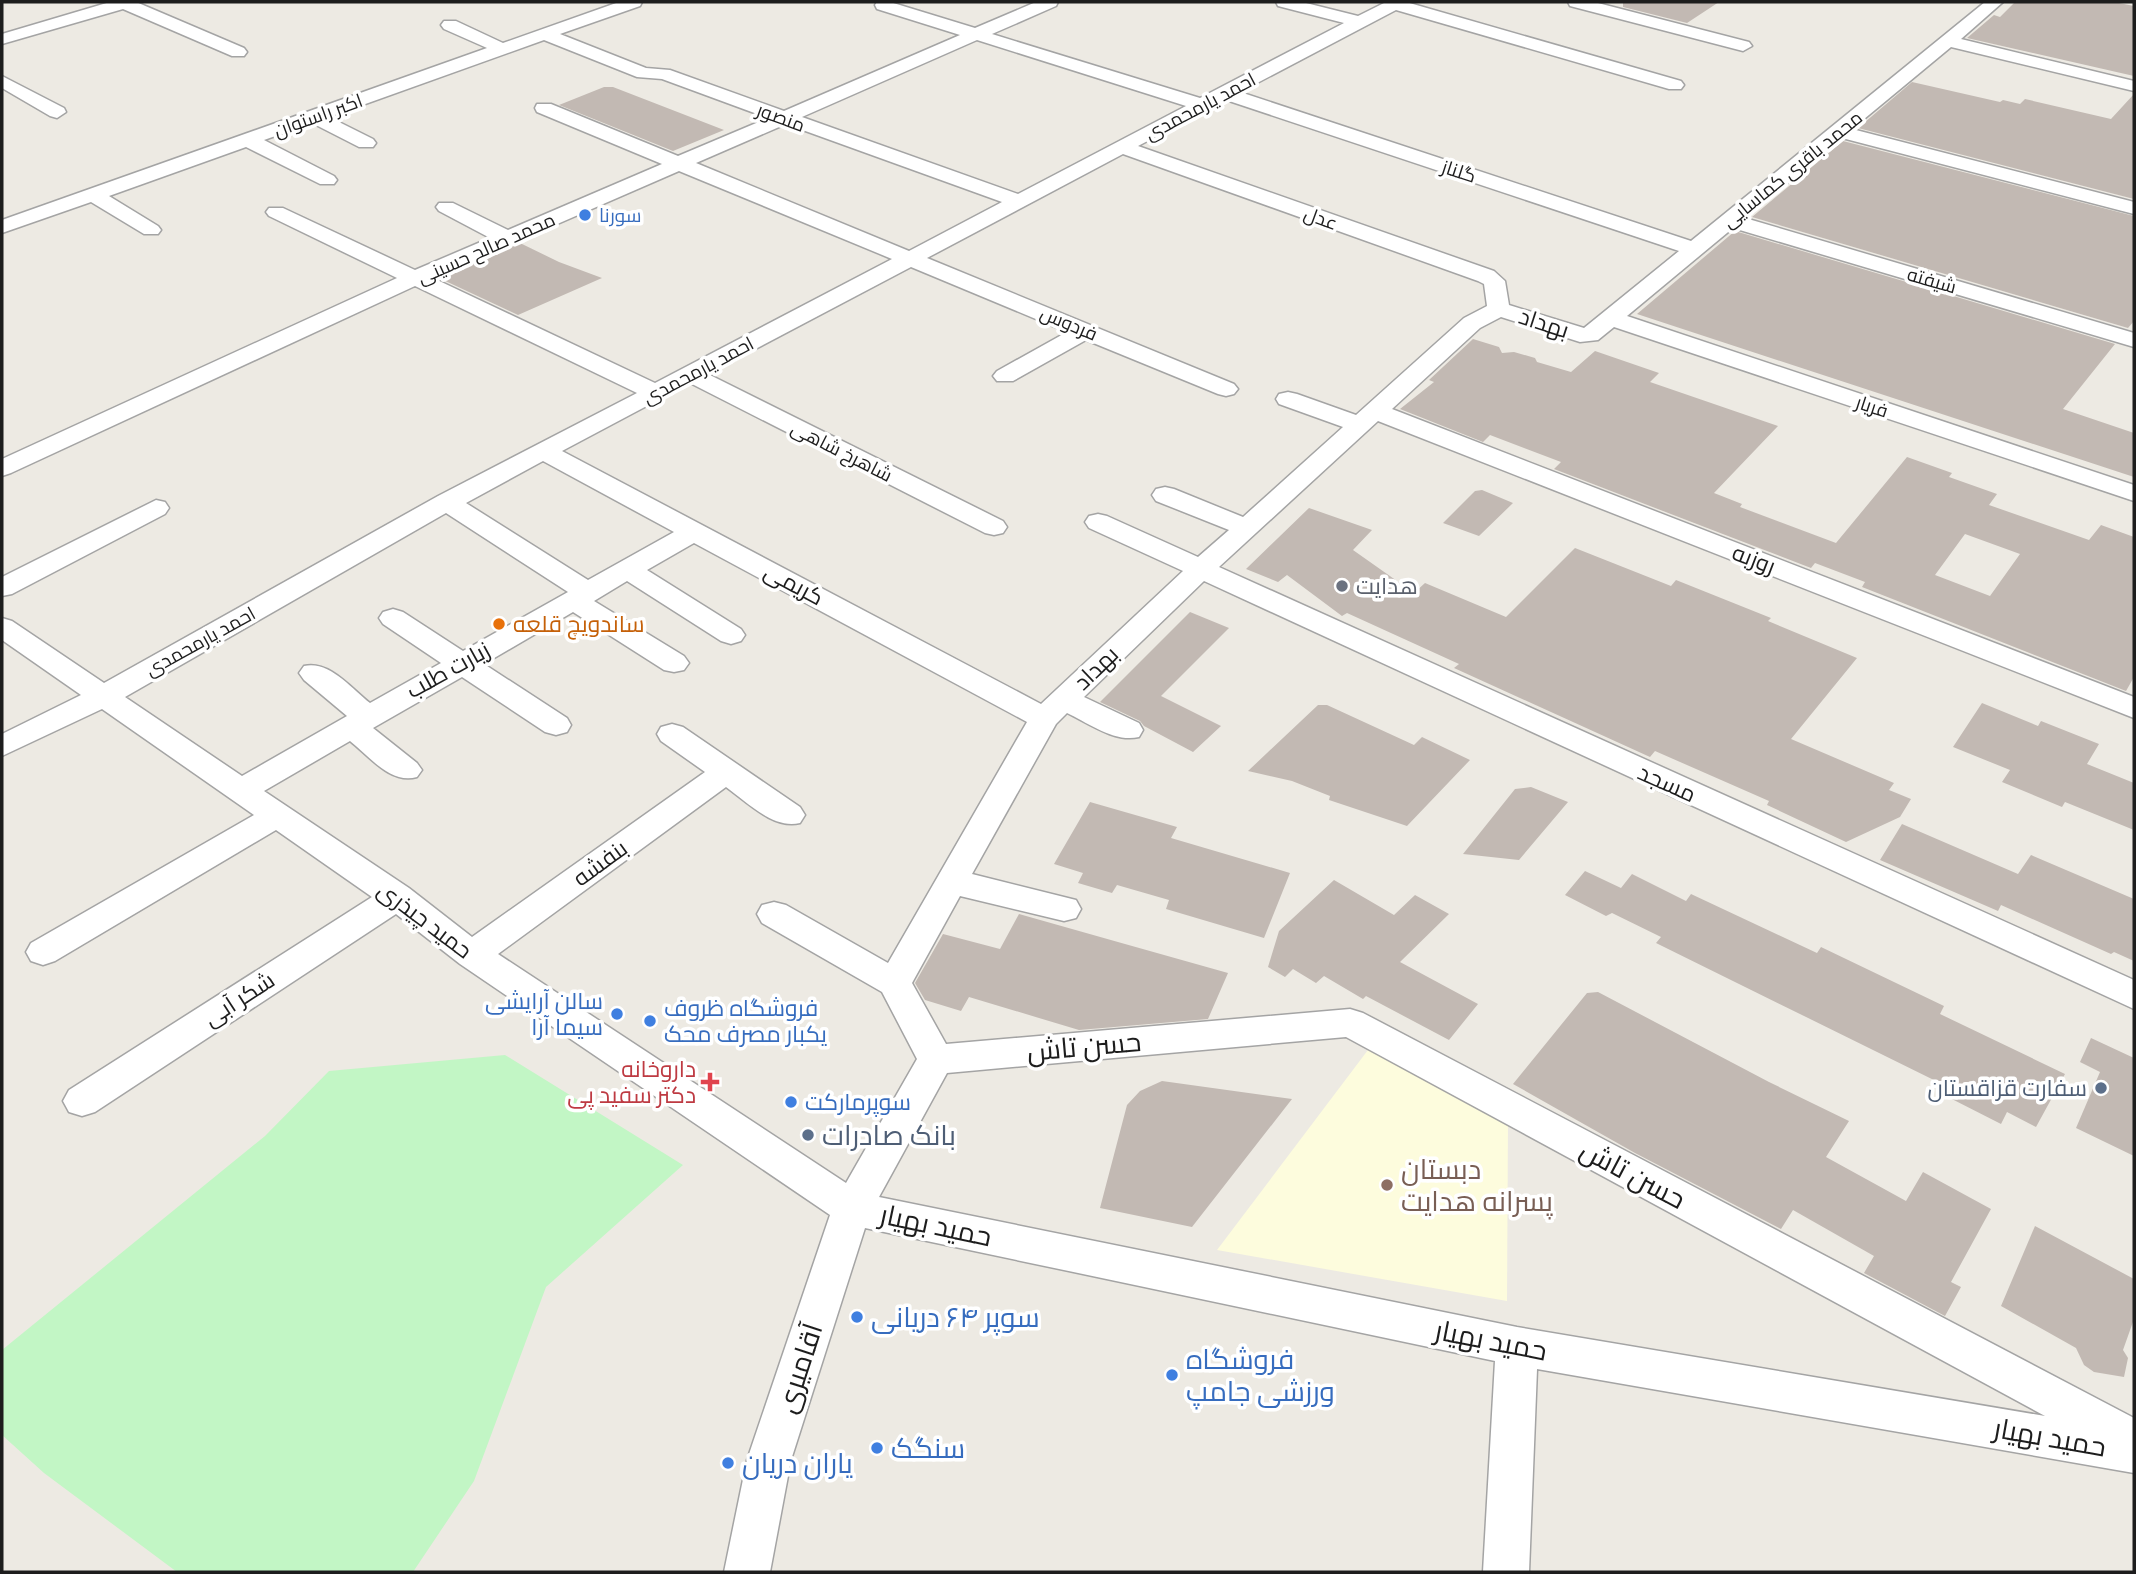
<svg xmlns="http://www.w3.org/2000/svg" width="2136" height="1574" viewBox="0 0 2136 1574" font-family="'Exo 2',Cairo,sans-serif">
  <style>
    .education { fill: #fdfcdd }
    .park { fill: #c2f6c5 }
    .building { fill: #c2b9b3; fill-rule: evenodd }
    .lines { fill: none; stroke-linecap: round; stroke-linejoin: round }
    .minor-casing { stroke: #a4a4a4; stroke-width: 3 }
    .minor { fill: #fff; fill-rule: evenodd }
    .shop-dot { fill: #3f7fe0; stroke: #fff; stroke-width: 2.5 }
    .worship-dot { fill: #6b7280; stroke: #fff; stroke-width: 2.5 }
    .food-dot { fill: #e8710a; stroke: #fff; stroke-width: 2.5 }
    .health-dot { fill: #e0444e; stroke: #fff; stroke-width: 2.5 }
    .service-dot { fill: #5c6f8a; stroke: #fff; stroke-width: 2.5 }
    .education-dot { fill: #8d6e63; stroke: #fff; stroke-width: 2.5 }
    .labels { text-anchor: middle; stroke-width: 7; stroke-linejoin: round; paint-order: stroke }
    .far-street-label { font-size: 19px; fill: #1d1d1d; stroke: #fff }
    .far-shop-label { font-size: 19px; fill: #366cbe; stroke: #fff; text-anchor: start }
    .street-label { font-size: 23px; fill: #1d1d1d; stroke: #fff }
    .worship-label { font-size: 23px; fill: #5b616d; stroke: #fff; text-anchor: start }
    .food-label { font-size: 23px; fill: #c56008; stroke: #fff; text-anchor: start }
    .shop-label { font-size: 23px; fill: #366cbe; stroke: #fff; text-anchor: start }
    .health-label { font-size: 23px; fill: #be3a42; stroke: #fff; text-anchor: end }
    .service-label { font-size: 23px; fill: #4e5e75; stroke: #fff; text-anchor: end }
    .near-street-label { font-size: 28px; fill: #1d1d1d; stroke: #fff }
    .near-service-label { font-size: 28px; fill: #4e5e75; stroke: #fff; text-anchor: start }
    .near-education-label { font-size: 28px; fill: #785e54; stroke: #fff; text-anchor: start }
    .near-shop-label { font-size: 28px; fill: #366cbe; stroke: #fff; text-anchor: start }
  </style>
  <rect width="100%" height="100%" fill="#edeae3"/>
  <path class="education" d="M1371 1046 1508 1120 1507 1301 1217 1250Z"/>
  <path class="park" d="M505 1055 683 1165 546 1287 474 1481 413 1572H177L44 1473 2 1435V1350L265 1136 329 1071Z"/>
  <path class="building" d="M1623 2H1719L1687 23 1623 7Z
    M2015 2H2114L2134 6V76L1967 38 1994 15 2000 17Z
    M1912 82 2000 102 2003 100 2020 104 2025 99 2111 119 2134 94V199L1858 128Z
    M604 87H613L724 130 673 151 559 105Z
    M1843 141 2134 216V321L2128 328 1752 217Z
    M1735 231 2115 344 2063 409 2134 433V477L1637 314Z
    M520 243 559 262 602 278 518 315 439 278Z
    M1473 339 1499 347 1502 353 1514 352 1535 358 1537 362 1571 372 1595 351 1659 373 1650 382 1778 426 1714 493 1742 504 1740 507 1836 543 1907 457 1952 473 1949 477 1997 494 1989 505 2089 540 2101 525 2134 537V677L2126 691 1862 587 1865 582 1815 563 1811 568 1554 469 1561 462 1490 435 1483 442 1400 409 1434 382 1429 380ZM1965 534 2020 554 1990 596 1935 575Z
    M1482 490 1513 503 1479 536 1443 523 1475 491Z
    M1309 508 1372 530 1353 550 1414 593 1425 583 1506 617 1575 548 1671 586 1676 580 1771 618 1768 621 1857 658 1791 739 1894 783 1889 790 1911 799 1900 817 1846 842 1767 805 1769 801 1655 751 1650 757 1454 668 1459 664 1347 613 1342 616 1287 575 1278 582 1246 569Z
    M1190 612 1229 628 1161 696 1221 726 1193 752 1144 726 1140 721 1100 702Z
    M1982 703 2038 726 2041 721 2099 744 2087 764 2134 783V830L2065 802 2062 807 2002 782 2010 770 1953 747Z
    M1318 705H1327L1414 745 1422 737 1470 760 1407 826 1329 800 1330 796 1292 781 1248 771Z
    M1531 787 1568 802 1519 860 1463 854 1515 789Z
    M1090 802 1177 827 1171 838 1290 873 1264 938 1166 909 1169 900 1117 885 1112 893 1078 883 1083 873 1054 864Z
    M1902 824 2018 874 2031 855 2134 899V961L2114 952 2111 954 2001 905 1998 911 1880 860Z
    M1585 871 1621 888 1632 874 1686 901 1691 894 1817 953 1821 947 1944 1006 1940 1014 2065 1074 2036 1127 2007 1112 2001 1124 1942 1094 1946 1086 1656 943 1661 937 1612 913 1606 916 1565 895Z
    M1334 880 1394 915 1415 895 1449 914 1400 962 1478 1004 1449 1040 1366 996 1363 999 1324 976 1316 983 1293 969 1285 977 1268 967 1279 931Z
    M1019 914 1125 944 1228 973 1208 1019 1079 1030 969 997 961 1011 925 1000 915 983 943 934 1000 949Z
    M1598 992 1769 1082 1849 1121 1826 1157 1906 1201 1923 1172 1991 1209 1951 1282 1961 1287 1945 1316 1864 1273 1874 1256 1793 1210 1781 1229 1635 1153 1513 1084 1587 993Z
    M2091 1038 2134 1058V1156L2076 1128 2100 1072 2080 1062Z
    M1162 1081 1292 1099 1192 1227 1100 1208 1127 1105 1140 1091Z
    M2035 1226 2134 1279V1319L2123 1350 2128 1358 2124 1377 2094 1372 2084 1365 2076 1348 2001 1306Z"/>
  <g class="lines">
    <defs>
      <path id="minor" d="M110 2H136L244 48 247 52 244 56H232L123 9 2 44V34Z
        M619 2H642L640 6 560 34 646 68 670 70 784 111 960 35 877 9 875 5 877 2H890L975 28 1036 2H1058L1056 6 992 34 1200 98 1344 23 1278 6 1276 2H1302L1358 16 1386 2H1406L1681 81 1684 85 1681 89H1669L1396 10 1240 92 1691 241 1985 2H2003L1961 39 2134 81V91L1951 47 1852 129 2134 202V214L1842 138 1745 218 2134 333V347L1733 228 1627 316 2134 485V501L1614 327 1598 340 1580 342 1501 317 1480 328 1392 409 2134 697V718L1378 421 1219 567 2134 980V1009L1204 581 1084 697 1139 723 1143 730 1139 737C1115 743 1088 723 1067 713L1056 724 972 874 1076 900 1081 909 1076 918 1064 921 960 896 912 983 946 1044 1350 1009 1363 1013 2134 1418V1473L1537 1369 1529 1572H1483L1495 1361 865 1228 791 1460 770 1572H724L747 1460 830 1215 460 964 396 914 95 1112 82 1116 69 1112 63 1101 69 1090 372 897 276 830 55 961 43 965 31 961 26 952 31 943 254 815 102 709 2 756V734L81 695 2 640V618L12 621 104 683 438 496 637 393 415 286 11 473 2 476V459L397 278 269 216 266 212 269 208H283L415 270 490 238 439 211 436 207 439 203H453L508 230 662 164 537 112 535 108 537 104H551L678 156 768 118 662 79 637 77 544 40 329 117 373 139 376 143 373 147H359L312 123 264 140 334 176 337 180 334 184H320L246 147 109 196 158 226 161 230 158 234H144L91 202 2 233V220L487 48 444 29 441 25 444 21H456L503 43ZM977 40 1186 106 1018 194 802 117ZM1226 100 1679 251 1584 328 1509 305 1505 281 1494 271 1138 146ZM786 124 1002 202 909 251 696 163ZM1123 154 1478 281 1484 284 1487 306 1464 318 1356 415 1297 394 1288 392 1279 394 1276 399 1279 404 1343 427 1243 517 1174 489 1165 487 1156 489 1152 495 1156 501 1229 530 1198 557 1107 516 1098 514 1089 516 1085 522 1089 528 1183 571 1041 704 562 451 690 383 985 533 994 535 1003 533 1007 527 1003 521 708 374 911 267 1067 332 997 371 993 376 997 381H1013L1086 340 1218 394 1226 396 1234 394 1238 389 1234 384 927 258ZM679 171 892 259 655 383 433 278ZM543 461 674 532 588 580 466 503ZM446 513 568 592 463 651 403 612 393 609 383 612 379 618 383 624 441 663 370 703C351 688 329 660 304 666L299 673 304 680 347 716 242 776 125 697ZM694 543 1027 722 888 963 786 905 774 902 762 905 757 914 762 923 882 992 917 1059 846 1183 498 954 726 787C747 802 774 830 800 823L805 815 800 807 683 727 672 724 661 727 657 734 661 741 705 772 472 937 409 888 264 791 350 741C369 756 391 785 417 777L422 770 417 763 373 728 462 677 545 732 556 735 567 732 571 725 567 718 484 664 573 612 664 670 674 672 684 670 689 663 684 656 594 601 627 581 721 641 731 644 741 641 745 635 741 629 647 570ZM1346 1037 2045 1416 1517 1327 879 1197 947 1073Z
        M1568 2H1594L1749 42 1752 46 1743 51 1570 6Z
        M2 76 64 108 66 112 57 118 50 116 2 88Z
        M156 500 165 502 169 508 165 514 12 594 2 596V577Z"/>
    </defs>
    <use href="#minor" class="minor-casing"/>
    <use href="#minor" class="minor"/>
  </g>
  <g class="shop-dot">
    <circle cx="585" cy="215" r="7"/>
    <circle cx="617" cy="1014" r="7"/>
    <circle cx="650" cy="1021" r="7"/>
    <circle cx="791" cy="1102" r="7"/>
    <circle cx="857" cy="1317" r="7"/>
    <circle cx="1172" cy="1375" r="7"/>
    <circle cx="877" cy="1448" r="7"/>
    <circle cx="728" cy="1463" r="7"/>
  </g>
  <circle class="worship-dot" cx="1342" cy="586" r="7"/>
  <circle class="food-dot" cx="499" cy="624" r="7"/>
  <path class="health-dot" d="M706.5 1071.5h7v7h7v7h-7v7h-7v-7h-7v-7h7z"/>
  <g class="service-dot">
    <circle cx="2101" cy="1088" r="7"/>
    <circle cx="808" cy="1135" r="7"/>
  </g>
  <circle class="education-dot" cx="1387" cy="1185" r="7"/>
  <g class="labels">
    <g class="far-street-label">
      <text transform="translate(1200 106) rotate(-28)" y="7">احمد یارمحمدی</text>
      <text transform="translate(318 115) rotate(-20)" y="7">اکبر راستوان</text>
      <text transform="translate(781 117) rotate(20)" y="7">منصور</text>
      <text transform="translate(1792 169) rotate(-39)" y="7">محمد باقری کماسایی</text>
      <text transform="translate(1459 171) rotate(18)" y="7">گلناز</text>
      <text transform="translate(1321 218) rotate(20)" y="7">عدل</text>
      <text transform="translate(486 248) rotate(-24)" y="7">محمد صالح حسینی</text>
      <text transform="translate(1932 280) rotate(16)" y="7">شیفته</text>
      <text transform="translate(1069 323) rotate(23)" y="7">فردوس</text>
      <text transform="translate(698 370) rotate(-28)" y="7">احمد یارمحمدی</text>
      <text transform="translate(1872 406) rotate(18)" y="7">فریار</text>
      <text transform="translate(842 451) rotate(27)" y="7">شاهرخ شاهی</text>
      <text transform="translate(200 641) rotate(-29)" y="7">احمد یارمحمدی</text>
    </g>
    <g class="far-shop-label">
      <text x="599" y="222">سورنا</text>
    </g>
    <g class="street-label">
      <text transform="translate(1544 323) rotate(18)" y="8">بهداد</text>
      <text transform="translate(1754 559) rotate(21)" y="8">روزبه</text>
      <text transform="translate(794 584) rotate(28)" y="8">کریمی</text>
      <text transform="translate(1096 668) rotate(-44)" y="8">بهداد</text>
      <text transform="translate(448 670) rotate(-29)" y="8">زیارت طلب</text>
      <text transform="translate(1667 783) rotate(24)" y="8">مسجد</text>
      <text transform="translate(600 863) rotate(-36)" y="8">بنفشه</text>
      <text transform="translate(425 920) rotate(37)" y="8">حمید چیذری</text>
      <text transform="translate(239 999) rotate(-33)" y="8">شکر آبی</text>
    </g>
    <g class="worship-label">
      <text x="1356" y="594">هدایت</text>
    </g>
    <g class="food-label">
      <text x="513" y="632">ساندویچ قلعه</text>
    </g>
    <g class="shop-label">
      <text x="603" y="1009" text-anchor="end">سالن آرایشی<tspan x="603" dy="26">سیما آرا</tspan></text>
      <text x="664" y="1016">فروشگاه ظروف<tspan x="664" dy="26">یکبار مصرف محک</tspan></text>
      <text x="805" y="1110">سوپرمارکت</text>
    </g>
    <g class="health-label">
      <text x="696" y="1077">داروخانه<tspan x="696" dy="26">دکتر سفید پی</tspan></text>
    </g>
    <g class="service-label">
      <text x="2087" y="1096">سفارت قزاقستان</text>
    </g>
    <g class="near-street-label">
      <text transform="translate(1084 1046) rotate(-5)" y="10">حسن تاش</text>
      <text transform="translate(1633 1174) rotate(28)" y="10">حسن تاش</text>
      <text transform="translate(936 1225) rotate(12)" y="10">حمید بهیار</text>
      <text transform="translate(1491 1340) rotate(11)" y="10">حمید بهیار</text>
      <text transform="translate(799 1368) rotate(-72)" y="10">آقامیری</text>
      <text transform="translate(2050 1437) rotate(10)" y="10">حمید بهیار</text>
    </g>
    <g class="near-service-label">
      <text x="822" y="1145">بانک صادرات</text>
    </g>
    <g class="near-education-label">
      <text x="1401" y="1179">دبستان<tspan x="1401" dy="32">پسرانه هدایت</tspan></text>
    </g>
    <g class="near-shop-label">
      <text x="871" y="1327">سوپر ۶۴ دریانی</text>
      <text x="1186" y="1369">فروشگاه<tspan x="1186" dy="32">ورزشی جامپ</tspan></text>
      <text x="891" y="1458">سنگک</text>
      <text x="742" y="1473">یاران دریان</text>
    </g>
  </g>
  <rect width="2136" height="1574" fill="none" stroke="#1d1d1d" stroke-width="7"/>
</svg>
